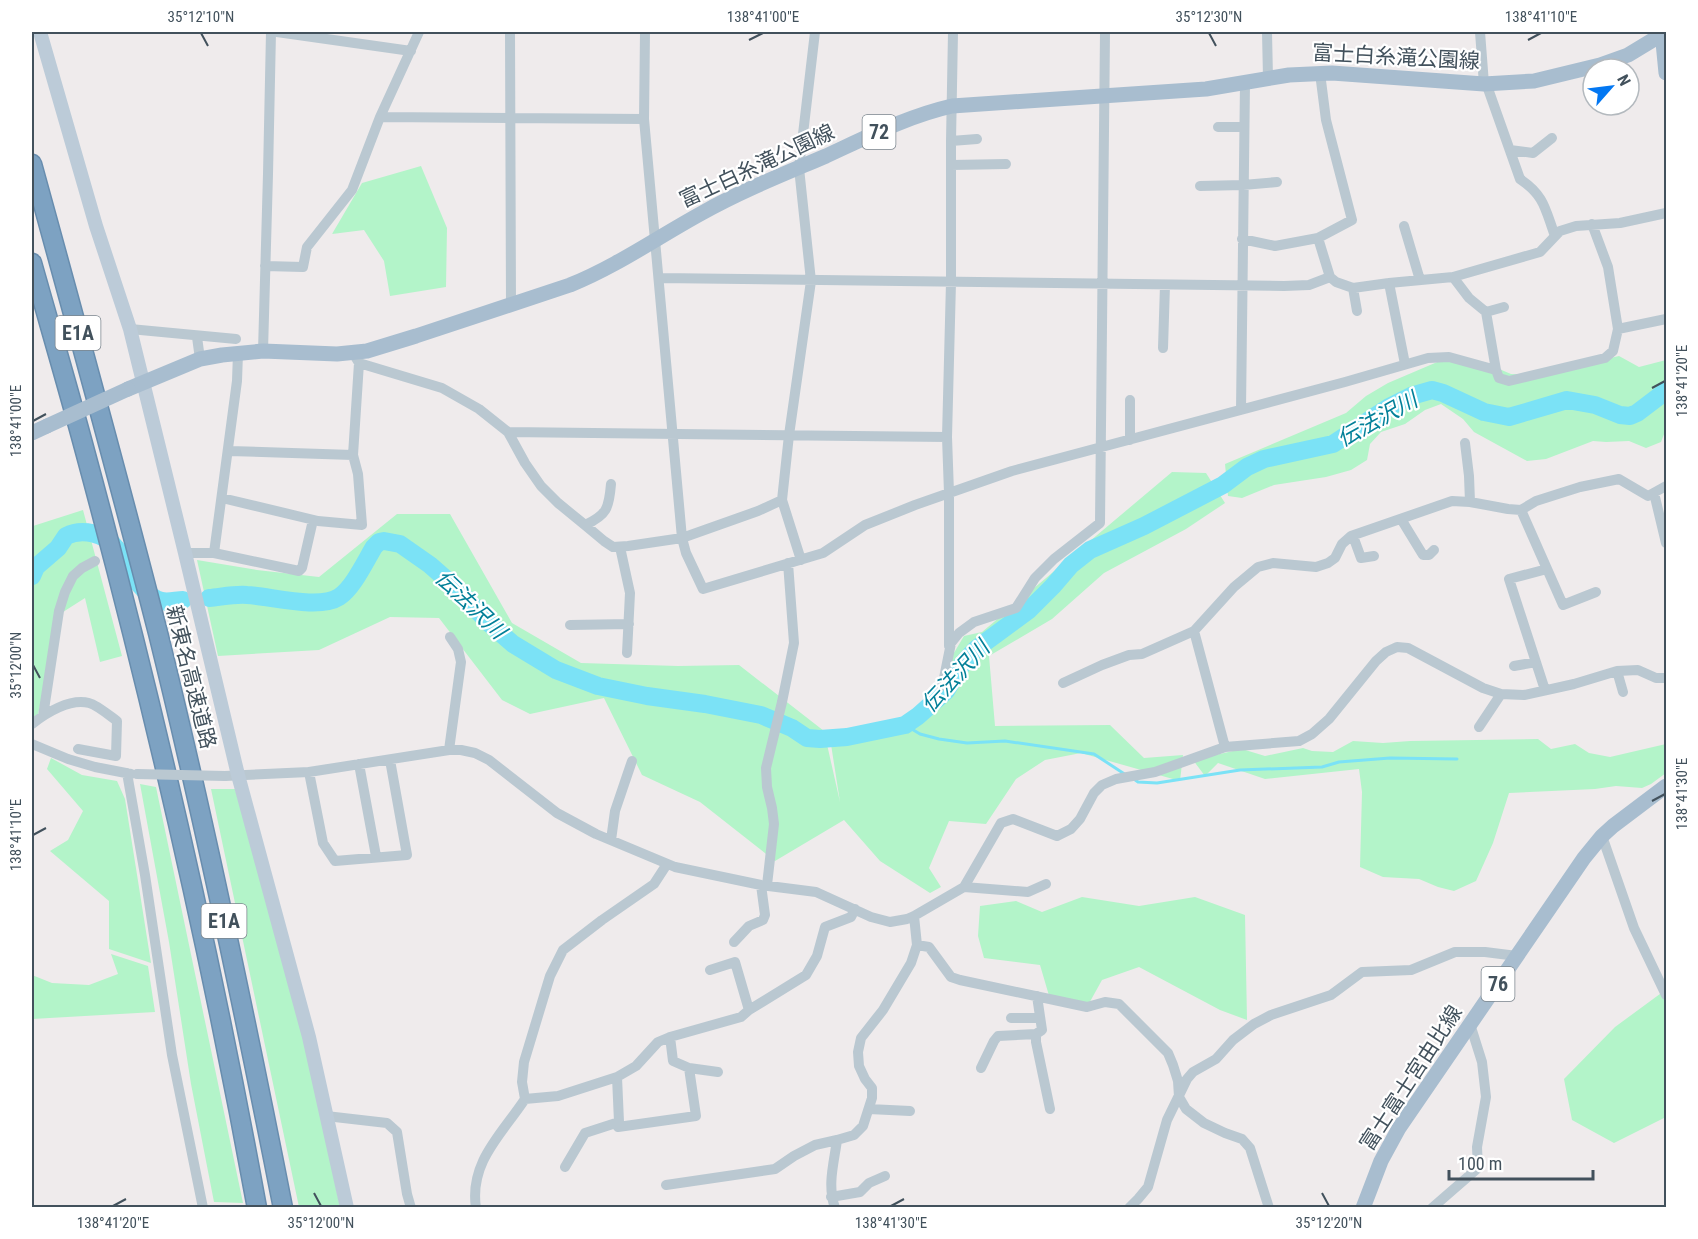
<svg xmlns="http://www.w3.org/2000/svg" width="1698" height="1239" viewBox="0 0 1698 1239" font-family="'Roboto Condensed','Noto Sans JP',sans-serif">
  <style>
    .green { fill: #b3f4c9 }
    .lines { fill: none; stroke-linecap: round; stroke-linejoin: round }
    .stream { stroke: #7be2f6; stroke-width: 3 }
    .river { stroke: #7be2f6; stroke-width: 18 }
    .highway-casing { stroke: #688dae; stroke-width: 21 }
    .street { stroke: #bac8d1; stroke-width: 10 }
    .secondary { stroke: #bccbd8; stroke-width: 14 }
    .primary { stroke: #a8bdcf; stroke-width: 15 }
    .highway { stroke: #7da2c2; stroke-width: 18 }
    .street-bridge { stroke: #bac8d1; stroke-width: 10 }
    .primary-bridge { stroke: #a8bdcf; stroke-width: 15 }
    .ticks { fill: none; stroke: #42515c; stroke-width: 2 }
    .labels { text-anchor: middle; stroke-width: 4.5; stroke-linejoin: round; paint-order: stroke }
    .shield { fill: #fff; stroke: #7b858d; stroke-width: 1.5 }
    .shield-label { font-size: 20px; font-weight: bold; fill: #42515c }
    .street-label { font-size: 21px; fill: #42515c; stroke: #fff }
    .water-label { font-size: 22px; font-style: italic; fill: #038099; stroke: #fff }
    .neatline { fill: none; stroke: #42515c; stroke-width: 2 }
    .ticks-label { font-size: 15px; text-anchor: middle; fill: #42515c }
  </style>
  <rect width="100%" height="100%" fill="#efebec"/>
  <path class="green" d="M421 166 447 228 446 287 390 296 384 261 364 230 332 234 362 183Z
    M1619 356 1639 367 1666 360V429L1661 442 1646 448 1629 441 1606 442 1593 441 1546 459 1527 461 1474 432 1463 419 1441 404 1425 410 1405 424 1381 432 1370 444 1367 460 1351 470 1326 477 1274 485 1242 498 1228 496 1225 464 1346 413 1366 396 1388 383 1449 357 1485 363 1511 374 1537 375Z
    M1172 472 1206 473 1225 503 1186 529 1104 573 1052 619 989 656 995 726 1110 725 1144 758 1183 755 1180 781 1081 753 1045 760 1016 779 986 824 949 821 929 868 941 887 930 893 880 861 844 820 775 861 700 802 642 775 604 698 530 714 502 700 439 618 390 617 319 650 218 656 197 560 257 570 319 577 397 514H450L512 623 581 663 678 666 739 665 824 731 840 802 830 738 909 728 964 636 982 632Z
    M83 510 122 656 100 662 85 598 63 612 38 714 32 718V532L33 526Z
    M1538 739 1551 749 1575 744 1589 753 1610 757 1666 744V773L1651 784 1642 788 1616 786 1595 789 1509 793 1493 843 1476 881 1454 891 1438 887 1419 879 1383 877 1360 867 1362 792 1359 769 1265 779 1218 763 1205 776 1193 760 1242 749 1265 756 1303 748 1312 751 1333 752 1353 741 1383 743 1410 741Z
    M51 758 82 775 117 781 125 799 151 963 109 949V901L50 851 68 840 83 811 47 769Z
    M140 784 156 787 243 1203 214 1202 191 1084 169 942Z
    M211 789H235L297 1003 340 1207H299Z
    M1082 897 1139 906 1195 897 1245 915 1247 1020 1220 1010 1139 967 1102 980 1087 1007 1050 999 1040 965 984 958 978 936 980 906 1016 901 1042 912Z
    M111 954 148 966 155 1012 32 1019V975L52 983 89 985 118 974Z
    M1664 991 1666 993V1117L1614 1143 1572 1120 1564 1079 1615 1027Z"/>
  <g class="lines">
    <path class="stream" d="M905 725 920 734 939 739 967 743 1005 741 1094 754 1126 775
      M1134 779 1138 782 1157 783 1240 770 1322 767 1339 762 1390 758 1457 759"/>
    <path class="river" d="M32 576 36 567 58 548 66 536C82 528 105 533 116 548 121 554 123 562 128 568 134 579 145 593 156 599 164 604 175 600 183 600
      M209 598C221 597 234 594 247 595 270 596 319 610 339 597 353 588 365 562 374 547L379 542 384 541 400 544 430 565 455 587 490 624 513 644 556 670 598 686 647 696 705 704 761 715 792 728 807 738 820 739 847 737 905 725 918 716 946 691 963 663 976 649 1029 610 1053 586 1071 565 1090 550 1144 526 1223 485 1247 467 1264 459 1333 444 1389 407 1411 396 1432 390 1443 393 1484 412 1509 417 1567 400 1595 405 1620 415 1630 416 1637 413 1666 391"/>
    <defs>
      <path id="highway" d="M32 164C75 320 118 476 158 633 205 823 245 1015 283 1208
        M32 263C50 327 69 391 86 455 153 703 211 955 257 1208"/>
    </defs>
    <use href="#highway" class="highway-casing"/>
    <path class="street" d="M277 32 411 51
      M510 32 511 305
      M645 32 644 119 682 538 686 553 703 589 823 553 865 525 915 505 1012 471 1345 382 1428 358 1449 357 1496 370
      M1267 32 1268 78
      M1480 32 1484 84
      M1486 83 1520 179C1545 196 1545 209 1555 236
      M380 117 644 119
      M1218 127H1244
      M951 141 977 139
      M1510 150 1533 153 1552 138
      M951 165 1006 164
      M1200 186 1243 185 1277 182
      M1404 226 1420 280
      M1318 238 1330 277
      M1242 239 1275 246 1318 238 1352 220 1326 120 1320 73
      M265 266 303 267 307 247 352 190 380 117 419 32
      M1453 277 1469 298 1486 312 1496 370 1499 378 1509 381 1605 358 1613 351 1618 329 1608 267 1592 224
      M659 278 1284 286 1309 285 1330 277 1336 282 1353 288 1389 283 1453 277 1540 252 1560 231 1576 226 1620 223 1666 213
      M1389 283 1405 364
      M1353 288 1357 311
      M1486 312 1504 307
      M130 329 236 339
      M1618 329 1666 319
      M197 337 200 359
      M1163 348 1165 285
      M263 351 268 174 271 32
      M353 353 359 363 442 388 479 409 508 432 525 463 541 486 558 503 585 525 604 541 613 547 628 546 682 538 758 511 782 500
      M1130 400V440
      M1241 410 1245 83
      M508 432 947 437
      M1465 443 1469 476 1470 502
      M353 455 359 363
      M1654 493 1666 543
      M222 498 318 521 362 525 358 474 353 455 229 451
      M1521 510 1563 605 1596 592
      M1401 519 1423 555H1429L1434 550
      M585 525C607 515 609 508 611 484
      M1353 536 1361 558 1374 556
      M620 547 630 593 627 653
      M185 553H214L299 571 302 568 313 520
      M214 553 237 381 238 353
      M801 560 782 500 789 435 811 281 799 168 815 32
      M570 625 629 624
      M949 646V493L947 437 951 282V141L953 32
      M1514 666 1536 662
      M1617 671 1623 692
      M1063 683 1102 665 1129 655 1142 654 1194 631
      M940 687 944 678 951 643 959 633 974 622 1016 608 1035 578 1054 559 1100 523 1105 32
      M1545 690 1509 579 1547 569
      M43 716 59 611 65 592 73 576 82 568 95 561
      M32 724C46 713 70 698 89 703 97 705 110 716 117 721L116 756 78 749
      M1479 727 1501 694
      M32 744 68 759 95 767 131 774
      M1225 747 1194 631 1234 587 1258 567 1273 563 1316 567 1328 563 1335 558 1342 544 1351 536 1452 501 1470 502 1508 509 1521 510 1536 501 1580 487 1619 479 1648 496 1666 486
      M449 750 461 662 458 649 450 637
      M359 764 376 856
      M309 772 323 843 335 861 407 855 390 760
      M127 773 145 875 172 1055 203 1208
      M225 776 309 772 449 750H461L475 753 489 760 557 813 596 834 675 867 761 885 816 892 871 917 890 922 907 919 914 916 964 887 1001 823 1013 819 1057 836 1071 829 1080 819 1094 793 1102 785 1116 779 1155 772 1225 747 1299 741 1312 734 1329 719 1376 661 1386 652 1397 647 1408 648 1483 688 1501 694 1524 695 1574 684 1617 671 1638 670 1656 678H1666
      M1602 836 1634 928 1666 995
      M611 840 615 811 632 761
      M767 885 774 824 772 808 767 787 766 768 782 702 794 643 788 563
      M964 887 1028 892 1046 884
      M734 942 749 926 763 920 765 915 761 885
      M917 945 929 947 951 977 960 980 1087 1007 1105 1002 1119 1004 1168 1053 1173 1065 1178 1081 1179 1097 1186 1109 1204 1123 1225 1133 1242 1139 1250 1148 1269 1208
      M710 970 735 962 749 1010
      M1037 996 1042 1030 1036 1034V1042L1050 1109
      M1011 1018H1040
      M689 1068 718 1072
      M981 1068 994 1041 998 1036 1036 1034
      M617 1077 619 1122
      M525 1099 558 1096 617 1077 636 1066 658 1042 670 1037 741 1017 749 1010 806 975 817 956 825 927 851 917 855 909
      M869 1109 910 1111
      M326 1116 387 1123 397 1132 407 1194 411 1208
      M565 1167 585 1133 619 1122 618 1127 696 1116 689 1068 673 1061 670 1037
      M666 1185 775 1169 794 1156 815 1145 837 1140
      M831 1197 860 1192 869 1183 885 1176
      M476 1208C469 1162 502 1134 525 1099L522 1082 524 1062 550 976 563 950 602 920 654 884 667 864
      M835 1208C827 1185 834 1163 837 1140L854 1135 863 1126 872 1098V1088L865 1079 859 1066 858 1052 861 1038 883 1010 911 963 917 945 914 916
      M1129 1208 1138 1199 1148 1187 1167 1120 1187 1079 1193 1072 1216 1059 1233 1040 1254 1024 1271 1015 1331 995 1362 972 1411 970 1455 952H1485L1517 956
      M1432 1208 1478 1168 1477 1147 1486 1097 1482 1062 1470 1024"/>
    <path class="secondary" d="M40 32 96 226 130 329 185 553 238 775 309 1037 347 1208"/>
    <path class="primary" d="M1662 32 1666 73
      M128 389 200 359 222 355 263 351 337 354 367 351 416 336 570 285C617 266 658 237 702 213 741 191 784 174 826 156 867 137 908 116 952 106L1206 89 1289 75 1332 73 1484 84 1534 81 1600 65 1628 55 1666 32
      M32 433 47 426
      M1363 1208 1381 1161 1399 1128 1584 858 1602 836 1613 826 1666 786"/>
    <use href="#highway" class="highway"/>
    <path class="street-bridge" d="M137 774 225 776"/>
    <path class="primary-bridge" d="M47 426 128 389"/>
  </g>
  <path class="ticks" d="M201 33 208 46M1209 33 1216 46M749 40 763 33M1528 40 1541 33M1652 388 1665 381M33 421 46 414M33 665 40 678M1652 801 1665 794M33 835 46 828M314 1193 321 1206M1322 1193 1329 1206M113 1206 126 1199M891 1206 904 1199"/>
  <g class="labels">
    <g class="shield">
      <rect x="862.5" y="115" width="33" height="34" rx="4.5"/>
      <rect x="55.5" y="316" width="45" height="34" rx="4.5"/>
      <rect x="201.5" y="904" width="45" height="34" rx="4.5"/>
      <rect x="1481.5" y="967" width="33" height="34" rx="4.5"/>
    </g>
    <g class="shield-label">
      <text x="879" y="139">72</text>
      <text x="78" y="340">E1A</text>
      <text x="224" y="928">E1A</text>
      <text x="1498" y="991">76</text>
    </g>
    <g class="street-label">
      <text transform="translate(1396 57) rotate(3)" y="7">富士白糸滝公園線</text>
      <text transform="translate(757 166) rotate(-25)" y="7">富士白糸滝公園線</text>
      <text transform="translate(191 677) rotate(76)" y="7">新東名高速道路</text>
      <text transform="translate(1411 1078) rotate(-57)" y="7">富士富士宮由比線</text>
    </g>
    <g class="water-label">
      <text transform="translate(1377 419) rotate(-29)" y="8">伝法沢川</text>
      <text transform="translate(471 604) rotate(44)" y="8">伝法沢川</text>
      <text transform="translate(955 676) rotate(-47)" y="8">伝法沢川</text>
    </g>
  </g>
  <rect width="1698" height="1239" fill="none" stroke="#ffffff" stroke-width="66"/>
  <g transform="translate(1611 87) rotate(62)"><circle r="28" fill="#ffffff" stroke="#b3b9be" stroke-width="1.5"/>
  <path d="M0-4.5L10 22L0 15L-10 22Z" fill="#0377f2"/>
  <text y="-9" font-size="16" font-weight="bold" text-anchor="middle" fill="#42515c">N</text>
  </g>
  <path d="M1449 1170v9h144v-9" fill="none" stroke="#42515c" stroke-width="3"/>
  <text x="1458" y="1170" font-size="18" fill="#42515c" stroke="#ffffff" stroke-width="4.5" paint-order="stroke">100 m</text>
  <rect x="33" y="33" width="1632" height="1173" class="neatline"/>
  <g class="ticks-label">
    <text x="201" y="22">35°12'10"N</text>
    <text x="763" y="22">138°41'00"E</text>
    <text x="1209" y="22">35°12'30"N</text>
    <text x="1541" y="22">138°41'10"E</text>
    <text transform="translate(1682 381) rotate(-90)" y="5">138°41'20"E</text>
    <text transform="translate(16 421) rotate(-90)" y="5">138°41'00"E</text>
    <text transform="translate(16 665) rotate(-90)" y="5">35°12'00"N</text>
    <text transform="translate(1682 794) rotate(-90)" y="5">138°41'30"E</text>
    <text transform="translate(16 835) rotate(-90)" y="5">138°41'10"E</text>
    <text x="113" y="1228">138°41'20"E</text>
    <text x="321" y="1228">35°12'00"N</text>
    <text x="891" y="1228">138°41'30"E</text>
    <text x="1329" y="1228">35°12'20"N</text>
  </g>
</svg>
